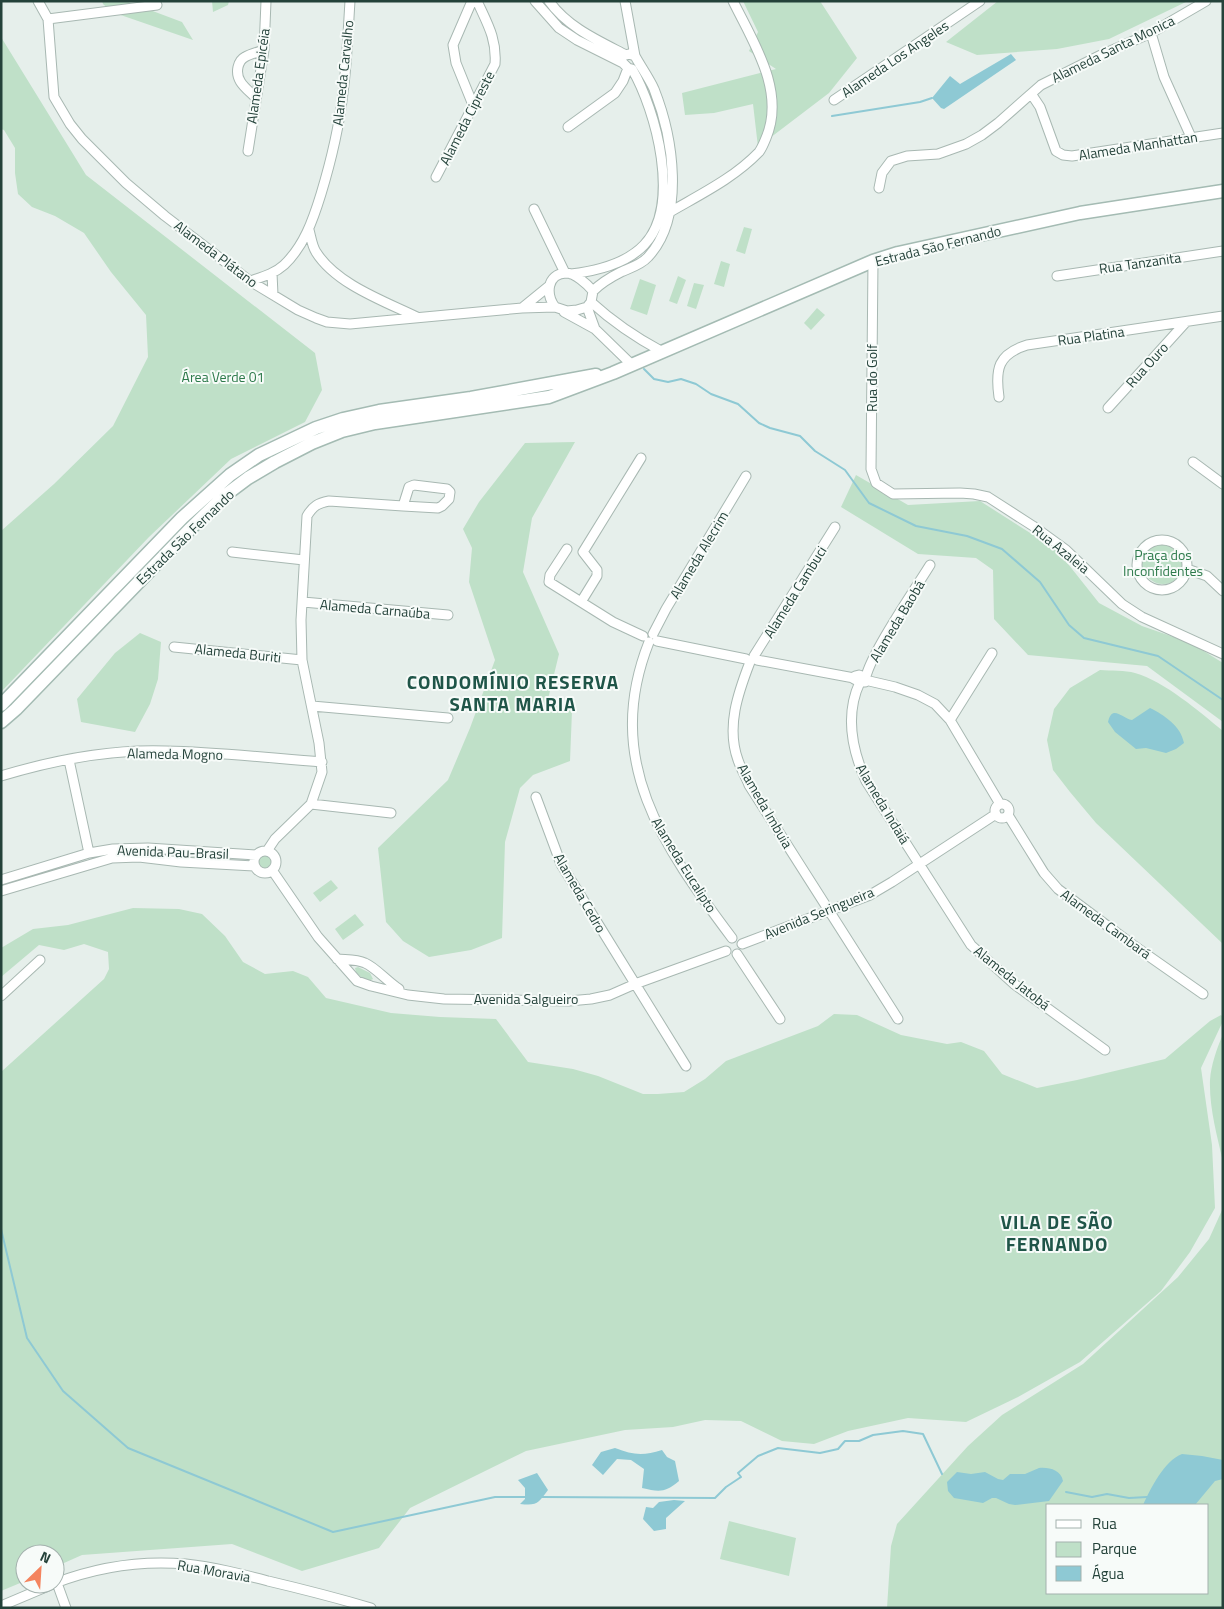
<svg xmlns="http://www.w3.org/2000/svg" width="1224" height="1609" viewBox="0 0 1224 1609" font-family="'Titillium Web',sans-serif">
  <style>
    .green { fill: #bfe0c8; fill-rule: evenodd }
    .water { fill: #8ec9d4 }
    .lines { fill: none; stroke-linecap: round; stroke-linejoin: round }
    .stream { stroke: #8ec9d4; stroke-width: 2 }
    .minor-casing { stroke: #a8b8b2; stroke-width: 11 }
    .secondary-casing { stroke: #a4bbb3; stroke-width: 15 }
    .minor { stroke: #fff; stroke-width: 9 }
    .secondary { stroke: #fff; stroke-width: 12 }
    .labels { text-anchor: middle; stroke-width: 4; stroke-linejoin: round; paint-order: stroke }
    .street-label { font-size: 14px; fill: #24423a; stroke: #f7fbf9 }
    .park-label { font-size: 14px; fill: #2d7a4b; stroke: #f7fbf9 }
    .district-label { font-size: 19px; font-weight: bold; letter-spacing: 1px; fill: #1f5548; stroke: #f7fbf9 }
  </style>
  <rect width="100%" height="100%" fill="#e6efeb"/>
  <path class="green" d="M102 1H126L182 22 193 40 112 12 103 4Z
    M212 1H229L228 5 213 12Z
    M743 1H820L857 58 829 93 758 147 753 104 714 113 685 115 682 93 776 69 749 51 758 32Z
    M998 1H1188L1109 39 1057 49 977 55 946 42Z
    M1 37 86 175 315 353 322 390 305 422 231 459 149 537 1 692V531L54 484 113 426 148 357 146 315 111 272 84 233 55 216 32 207 18 194 15 173V148L4 130 1 129Z
    M744 227 752 229 745 254 736 251Z
    M721 261 730 264 724 287 714 284Z
    M678 276 686 280 677 304 669 301Z
    M640 279 656 285 647 315 630 309Z
    M694 283 704 285 696 309 687 306Z
    M817 308 825 315 811 330 804 323Z
    M575 442 532 518 523 572 559 654 548 699 572 711 570 761 533 775 520 788 505 842 502 938 471 950 429 957 403 941 386 922 378 848 448 780 470 728 495 660 469 582 472 548 463 529 479 502 525 443Z
    M856 475 908 505 980 501 1057 550 1099 603 1142 626 1191 643 1223 663V722L1147 666 1028 655 994 619 993 570 976 558 918 554 841 507Z
    M1142 563a21 21 0 1 1 42 0a21 21 0 1 1-42 0Z
    M140 633 161 642 158 679 150 704 135 732 81 722 77 699 115 653Z
    M1100 670C1111 671 1125 670 1135 673 1164 681 1200 712 1223 731V944L1096 823 1070 792 1053 770 1047 740 1054 709 1070 688Z
    M136 852 236 861V864L112 855 111 853Z
    M257 862a7 7 0 1 1 14 0a7 7 0 1 1-14 0Z
    M331 880 338 888 320 902 313 893Z
    M133 908 179 909 202 914 225 936 243 962 265 974 293 971 308 977 326 998 391 1013 440 1017 496 1019 528 1062 573 1069 598 1076 643 1094H658L684 1092 705 1079 726 1061 818 1026 834 1014 857 1015 901 1035 947 1044 961 1042 984 1051 1002 1074 1037 1088 1077 1080 1165 1059 1210 1021 1221 1015 1223 1017V1021L1201 1068 1212 1145 1215 1208 1190 1252 1161 1291 1080 1362 1018 1397 966 1422 908 1418 848 1431 814 1444 782 1441 741 1421 705 1420 673 1427 625 1430 526 1451 410 1508 379 1548 302 1571 232 1544 82 1555 55 1567V1554H25V1581L1 1591V1072L104 979 109 969 108 952 84 944 64 950 39 945 1 977V948L33 929 68 925Z
    M355 914 364 925 343 940 335 929Z
    M358 967 370 973 373 979 369 981 363 979 356 972 355 968Z
    M1223 1034V1162C1217 1135 1209 1107 1210 1080 1211 1065 1217 1048 1223 1034Z
    M1223 1208V1608H887L891 1546 897 1524 968 1446 1002 1415 1083 1364 1178 1277 1209 1239ZM1048 1505H1208V1593H1048Z
    M729 1521 796 1538 789 1576 720 1559Z"/>
  <path class="water" d="M1011 54 1016 60 944 109 941 108 932 98 950 76 960 84Z
    M1150 708C1164 715 1181 726 1184 743L1176 749 1166 753 1146 748 1136 749 1115 732 1108 722C1112 704 1122 718 1132 720Z
    M615 1448C633 1455 643 1456 662 1450L667 1457 675 1461 679 1481C665 1493 659 1492 642 1488L644 1469 631 1460 617 1459 603 1475 592 1465 601 1452Z
    M1182 1454 1202 1456 1223 1460V1479L1215 1481 1195 1505H1143C1151 1488 1164 1461 1182 1454Z
    M1039 1468C1049 1467 1061 1470 1063 1481L1049 1501 1015 1505 1009 1504 996 1498H992L983 1503 954 1498 948 1491 947 1482 957 1472 971 1474 985 1472 998 1479 1003 1480 1010 1474H1025Z
    M537 1473 548 1490C538 1503 538 1506 520 1504L525 1499V1488L518 1480Z
    M674 1500 685 1501 666 1518V1529L654 1531 643 1519 646 1507 653 1508 659 1502Z"/>
  <g class="lines">
    <path class="stream" d="M832 116 920 102 932 98
      M644 369 654 379 668 382 681 379 696 384 711 394 738 404 759 423 770 428 800 436 815 451 845 470 869 503 916 526 967 536 1002 549 1040 582 1069 625 1084 638 1158 656 1223 700
      M1 1229 27 1338 63 1391 128 1448 333 1532 495 1497H525
      M1066 1492 1092 1497 1107 1494 1129 1498 1147 1497
      M542 1497 715 1498 726 1487 741 1477 738 1473 758 1456 778 1448 820 1453 838 1449 845 1441H859L873 1435 903 1431 923 1434 942 1474"/>
    <defs>
      <path id="minor" d="M38 1 48 19 54 97 70 124 82 139 126 183 165 216 250 281 298 310 316 318 327 322 350 324 522 308 555 307 567 311 577 310 587 307 591 302 593 291C587 284 575 273 566 273 546 274 546 295 555 307
        M472 1 453 45 456 63 473 105
        M535 1 559 28 577 40 623 63 628 68 632 69C656 110 682 206 644 245 626 264 596 271 571 274
        M549 1C567 27 599 41 626 55L629 54 635 56C641 67 649 78 654 89 673 137 686 216 648 257 641 265 630 268 621 272 611 277 601 283 593 291
        M625 1 635 56
        M48 19 157 5
        M1151 33 1164 77 1191 137
        M1032 95 1040 107 1056 151 1063 155 1072 156 1223 133
        M255 97C246 88 235 81 238 67 239 63 241 59 245 57 250 54 258 52 264 50
        M834 100 980 1
        M568 127 615 93 623 81 628 68
        M248 151 264 50 266 1
        M436 177 495 64C497 39 487 23 477 1
        M879 188 882 173 891 161 907 156 938 154 966 144 982 135 998 123 1041 85 1101 55 1151 33 1206 1
        M534 209 565 273
        M667 212H670C701 194 734 178 759 152 762 148 764 143 766 138 786 91 753 42 733 1
        M309 230C311 237 312 246 316 252 336 284 384 301 417 317
        M873 261 871 469 876 483 893 494 960 493 974 494 988 497 1033 526 1066 550 1122 604 1142 617 1223 654
        M272 273 273 295
        M1057 276 1223 251
        M250 281C262 277 274 274 284 265 304 246 313 220 321 194 331 161 339 128 343 93 347 63 348 32 350 1
        M591 302C613 322 635 337 661 351
        M587 307 595 329
        M522 308 549 286
        M564 312 595 329 632 365
        M999 397C995 369 998 354 1027 345L1223 316
        M1108 408 1186 322
        M1193 462 1223 484
        M414 485 447 489 450 492 449 499 442 506 438 508 403 506 409 487Z
        M1137 565a25 25 0 1 1 50 0a25 25 0 1 1-50 0Z
        M567 549 550 575 549 582 613 622 643 636
        M232 552 304 560
        M1187 569 1207 576 1223 591
        M303 602 448 615
        M581 602 597 576V570L583 552 641 458
        M653 634 666 609 746 476
        M657 641 746 659
        M649 642C602 761 663 846 732 938
        M174 647 302 660
        M754 656 835 527
        M757 660 854 678
        M750 662C738 693 726 727 738 760 741 769 746 777 749 785L898 1019
        M864 677 859 675 855 676 854 679 860 682H865C866 660 916 588 930 565
        M865 680 895 687 918 695 935 704 950 720 1000 804
        M860 682C845 714 852 750 866 781L971 945 1014 984 1105 1050
        M312 706 448 718
        M950 720 992 653
        M69 760 89 853
        M1 776C54 760 111 749 166 751 218 752 270 758 322 762
        M536 797 561 864 686 1066
        M995 811a7 7 0 1 1 14 0a7 7 0 1 1-14 0Z
        M311 804 391 813
        M1008 815 1044 873 1058 889 1133 945 1203 994
        M267 851 275 839 311 804 322 772 319 743 302 660 301 620 307 516C313 506 318 503 329 501L403 506
        M254 862a11 11 0 1 1 22 0a11 11 0 1 1-22 0Z
        M272 870 318 937 357 981 371 986 408 995 444 999 569 1001 591 999 610 995 635 984 726 951
        M1 880 89 853 113 849 148 848 256 855
        M1 891 112 858 139 857 181 862 254 866
        M742 944 870 895 892 882 996 814
        M737 954 780 1019
        M337 959C346 960 356 959 365 963 375 967 388 982 399 989
        M1 996 40 960
        M55 1583C97 1567 141 1560 186 1564 214 1567 241 1574 268 1581 302 1589 337 1598 371 1608
        M57 1583 66 1608
        M1 1606 53 1584"/>
      <path id="secondary" d="M1 705 182 518 230 475 259 455 316 428 343 419 379 411 471 398 596 375
        M1 722 16 709 190 529 224 496 248 478 275 462 312 443 342 431 375 423 549 397 613 373 873 261 898 253 1080 213 1223 191"/>
    </defs>
    <use href="#minor" class="minor-casing"/>
    <use href="#secondary" class="secondary-casing"/>
    <use href="#minor" class="minor"/>
    <use href="#secondary" class="secondary"/>
  </g>
  <g class="labels">
    <g class="street-label">
      <text transform="translate(1113 49) rotate(-26)" y="5">Alameda Santa Monica</text>
      <text transform="translate(895 59) rotate(-34)" y="5">Alameda Los Angeles</text>
      <text transform="translate(343 73) rotate(-84)" y="5">Alameda Carvalho</text>
      <text transform="translate(258 76) rotate(-82)" y="5">Alameda Epicéia</text>
      <text transform="translate(467 118) rotate(-63)" y="5">Alameda Cipreste</text>
      <text transform="translate(1138 146) rotate(-9)" y="5">Alameda Manhattan</text>
      <text transform="translate(938 246) rotate(-14)" y="5">Estrada São Fernando</text>
      <text transform="translate(216 254) rotate(37)" y="5">Alameda Plátano</text>
      <text transform="translate(1140 263) rotate(-8)" y="5">Rua Tanzanita</text>
      <text transform="translate(1091 336) rotate(-8)" y="5">Rua Platina</text>
      <text transform="translate(1147 365) rotate(-48)" y="5">Rua Ouro</text>
      <text transform="translate(872 378) rotate(-90)" y="5">Rua do Golf</text>
      <text transform="translate(185 537) rotate(-44)" y="5">Estrada São Fernando</text>
      <text transform="translate(1061 549) rotate(39)" y="5">Rua Azaleia</text>
      <text transform="translate(699 555) rotate(-59)" y="5">Alameda Alecrim</text>
      <text transform="translate(795 592) rotate(-58)" y="5">Alameda Cambuci</text>
      <text transform="translate(375 609) rotate(5)" y="5">Alameda Carnaúba</text>
      <text transform="translate(897 621) rotate(-59)" y="5">Alameda Baobá</text>
      <text transform="translate(238 653) rotate(6)" y="5">Alameda Buriti</text>
      <text transform="translate(175 754) rotate(1)" y="5">Alameda Mogno</text>
      <text transform="translate(883 804) rotate(59)" y="5">Alameda Indaiá</text>
      <text transform="translate(765 806) rotate(60)" y="5">Alameda Imbuia</text>
      <text transform="translate(173 852) rotate(2)" y="5">Avenida Pau-Brasil</text>
      <text transform="translate(684 865) rotate(58)" y="5">Alameda Eucalipto</text>
      <text transform="translate(580 893) rotate(60)" y="5">Alameda Cedro</text>
      <text transform="translate(819 913) rotate(-22)" y="5">Avenida Seringueira</text>
      <text transform="translate(1106 924) rotate(36)" y="5">Alameda Cambará</text>
      <text transform="translate(1012 978) rotate(39)" y="5">Alameda Jatobá</text>
      <text x="526" y="1004">Avenida Salgueiro</text>
      <text transform="translate(214 1571) rotate(10)" y="5">Rua Moravia</text>
    </g>
    <g class="park-label">
      <text x="223" y="382">Área Verde 01</text>
      <text x="1163" y="560">Praça dos<tspan x="1163" dy="16">Inconfidentes</tspan></text>
    </g>
    <g class="district-label">
      <text x="513" y="689">CONDOMÍNIO RESERVA<tspan x="513" dy="22">SANTA MARIA</tspan></text>
      <text x="1057" y="1229">VILA DE SÃO<tspan x="1057" dy="22">FERNANDO</tspan></text>
    </g>
  </g>
  <rect width="1224" height="1609" fill="none" stroke="#24423a" stroke-width="5"/>
  <rect x="1046" y="1504" width="162" height="90" fill="#f7fbf9" stroke="#a3b1ad"/>
  <rect x="1056" y="1520" width="25" height="8" fill="#ffffff" stroke="#a3b1ad"/>
  <text x="1092" y="1529" font-size="15" fill="#24423a">Rua</text>
  <rect x="1056" y="1542" width="25" height="15" fill="#bfe0c8" stroke="#a3b1ad"/>
  <text x="1092" y="1554" font-size="15" fill="#24423a">Parque</text>
  <rect x="1056" y="1566" width="25" height="15" fill="#8ec9d4" stroke="#a3b1ad"/>
  <text x="1092" y="1579" font-size="15" fill="#24423a">Água</text>
  <g transform="translate(40 1569) rotate(25)"><circle r="24" fill="#f7fbf9" stroke="#a3b1ad"/>
  <path d="M0-4L9 19L0 12L-9 19Z" fill="#f4845f"/>
  <text y="-8" font-size="14" font-weight="bold" text-anchor="middle" fill="#24423a">N</text>
  </g>
</svg>
